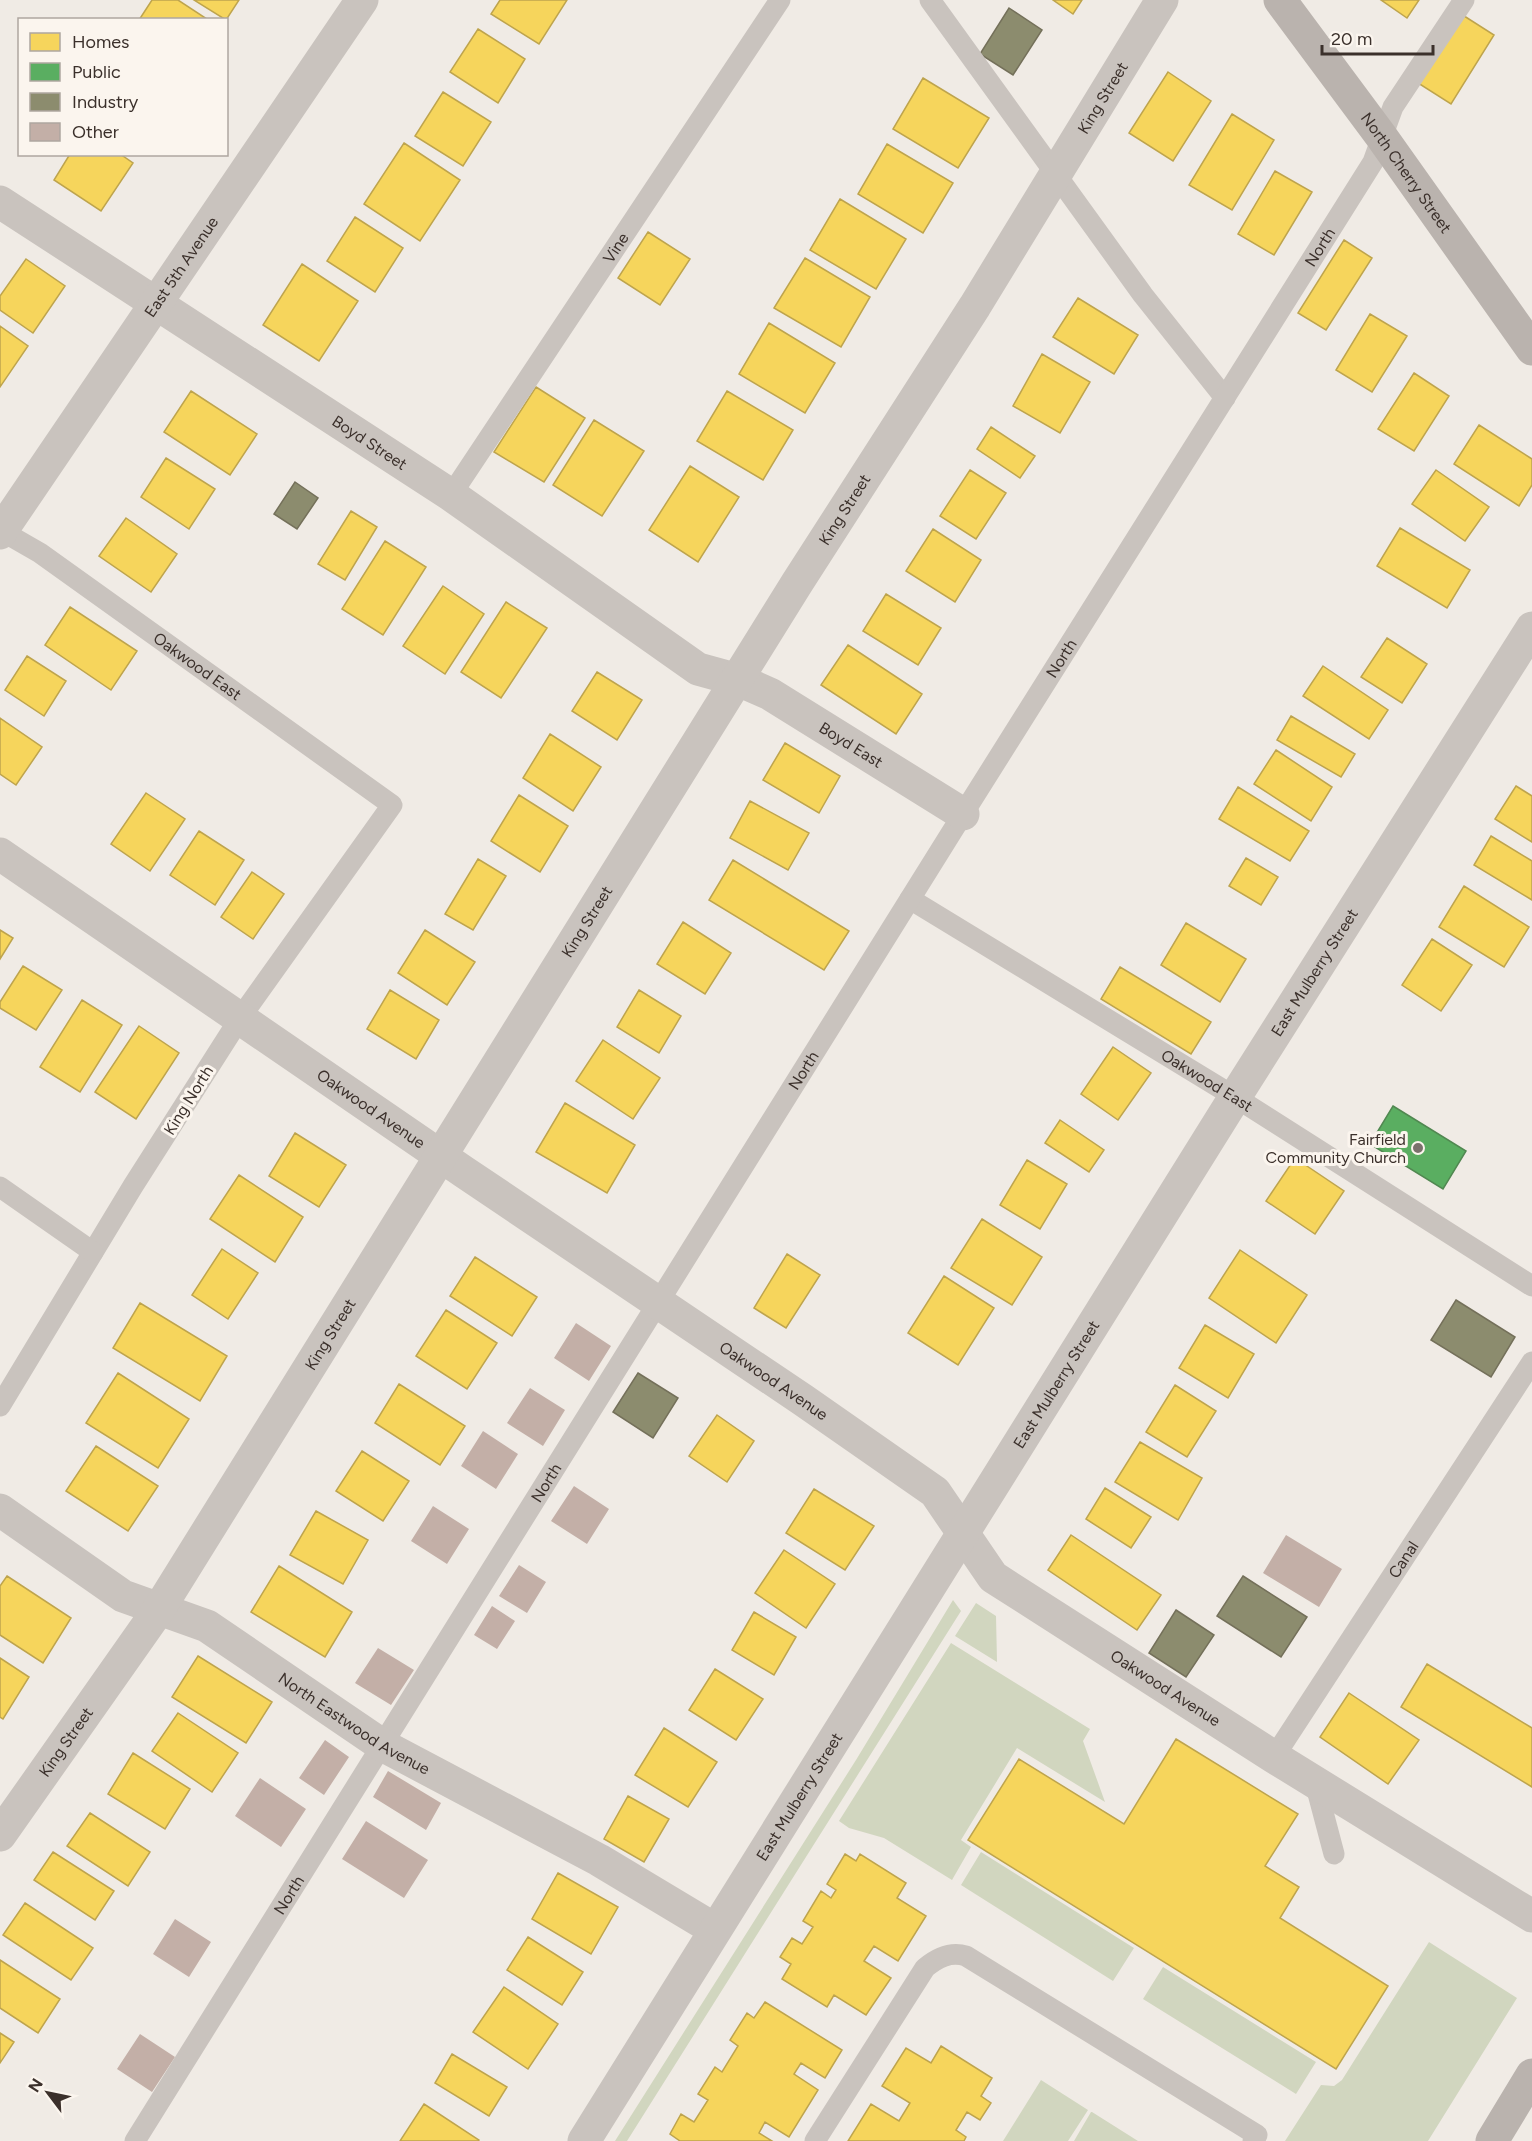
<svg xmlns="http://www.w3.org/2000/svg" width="1532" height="2141" viewBox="0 0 1532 2141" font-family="Figtree,sans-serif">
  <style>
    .green { fill: #d1d6bf }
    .homes { fill: #f6d55c; stroke: #bea44d; stroke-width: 1.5 }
    .public { fill: #5aae61; stroke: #518851; stroke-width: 1.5 }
    .industry { fill: #8c8c6e; stroke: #74705a; stroke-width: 1.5 }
    .building { fill: #c3afa7 }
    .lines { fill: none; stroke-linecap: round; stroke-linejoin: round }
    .lane { stroke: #c9c3be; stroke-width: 21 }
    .street { stroke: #c9c3be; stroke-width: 33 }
    .secondary { stroke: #bab3ae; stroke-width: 33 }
    .poi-dot { fill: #7a716c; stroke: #fbf5ee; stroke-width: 2 }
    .labels { text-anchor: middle; stroke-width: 6; stroke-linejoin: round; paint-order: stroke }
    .street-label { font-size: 16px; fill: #3b302b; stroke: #fbf5ee }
    .poi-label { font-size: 16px; fill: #3b302b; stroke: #fbf5ee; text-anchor: end }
  </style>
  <rect width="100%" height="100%" fill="#f0ebe5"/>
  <path class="green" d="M953 1600 961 1611 627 2141H615L856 1760Z
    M976 1603 996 1616 997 1662 955 1636Z
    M951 1643 1090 1729 1083 1741 1105 1802 1017 1748 961 1840 971 1847 952 1880 884 1838 849 1828 839 1821Z
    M981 1852 1134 1948 1113 1981 961 1885Z
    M1429 1942 1517 1998 1428 2141H1285L1321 2085 1334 2086 1342 2080Z
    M1163 1967 1316 2062 1296 2094 1143 1999Z
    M1041 2080 1088 2110 1068 2141H1003Z
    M1091 2112H1092L1138 2141H1074Z"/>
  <path class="homes" d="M152 0H178L207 19 139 20Z
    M194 0H239L226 20Z
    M500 0H567L539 44 491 14Z
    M1053 0H1082L1073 14Z
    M1381 0H1419L1407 18Z
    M1461 14 1494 35 1451 104 1418 83Z
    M478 29 525 59 498 103 450 72Z
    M1168 72 1211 101 1173 161 1129 133Z
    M923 78 989 118 958 168 893 129Z
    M443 92 491 122 463 166 415 136Z
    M1232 114 1274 140 1232 210 1189 185Z
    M404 143 460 180 420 241 364 204Z
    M887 144 953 183 923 233 858 194Z
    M70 154H120L133 163 101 211 54 180Z
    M1275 171 1312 192 1274 255 1238 234Z
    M840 199 906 239 876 289 810 250Z
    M355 217 403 248 375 292 327 261Z
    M648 232 690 259 660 305 618 278Z
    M1344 240 1372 258 1326 330 1298 313Z
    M805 258 870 297 841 347 774 308Z
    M26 259 65 286 33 333 0 310V296Z
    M302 264 358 301 319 361 263 325Z
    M1078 298 1138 335 1114 374 1053 337Z
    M1370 314 1407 336 1372 392 1336 370Z
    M769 323 835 363 805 413 739 374Z
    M0 326 28 346 0 387Z
    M1042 354 1090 382 1060 433 1013 406Z
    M1414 373 1449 396 1414 451 1378 429Z
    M536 387 585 418 544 482 494 452Z
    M191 391 257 434 230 475 164 432Z
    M727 391 793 430 763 480 697 441Z
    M594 420 644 451 602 516 553 485Z
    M1479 425 1532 459V485L1519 506 1454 464Z
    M991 427 1035 456 1020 478 977 449Z
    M166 458 215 489 189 529 141 497Z
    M690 466 739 497 698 562 649 530Z
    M970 470 1006 493 976 539 940 516Z
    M1436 470 1489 507 1465 541 1412 504Z
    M351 511 377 527 345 580 318 564Z
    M126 518 177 554 151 592 99 556Z
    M1400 528 1470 570 1447 608 1377 566Z
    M933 529 981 560 955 602 906 571Z
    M385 541 426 567 383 635 342 609Z
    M443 586 484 614 445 674 403 646Z
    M886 594 941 628 918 665 863 631Z
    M506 602 547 628 501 698 461 672Z
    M70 607 137 651 111 690 45 645Z
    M1387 638 1427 664 1402 703 1361 677Z
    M848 645 922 694 896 734 821 685Z
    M27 656 66 681 44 716 5 690Z
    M1323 666 1388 710 1369 739 1303 696Z
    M597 672 642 700 617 740 572 711Z
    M1291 716 1355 754 1341 777 1277 740Z
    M0 718 42 747 16 785 0 774Z
    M550 734 601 767 573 811 523 778Z
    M785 743 840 776 819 813 763 780Z
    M1276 750 1332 787 1311 821 1254 784Z
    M1516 786 1532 796V842L1495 819Z
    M1238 787 1309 831 1290 861 1219 819Z
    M146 793 185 819 150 871 111 844Z
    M519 795 568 826 540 872 491 841Z
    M750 801 809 833 788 870 730 838Z
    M199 831 244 860 215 905 170 875Z
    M1491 836 1532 861V900L1474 865Z
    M1246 858 1278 877 1261 905 1229 886Z
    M478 859 506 876 473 930 445 914Z
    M733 860 849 931 824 970 709 900Z
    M252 872 284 894 253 939 221 917Z
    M1464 886 1529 927 1504 967 1439 927Z
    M683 922 731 953 705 994 657 964Z
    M1186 923 1246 959 1220 1002 1161 965Z
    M0 930 13 938 0 959Z
    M425 930 475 962 447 1005 398 973Z
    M1432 939 1472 965 1441 1011 1402 985Z
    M23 966 62 990 36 1030 0 1008V1002Z
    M1120 967 1211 1022 1191 1054 1101 999Z
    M390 990 439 1020 416 1059 367 1029Z
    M639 990 681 1016 659 1053 617 1027Z
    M82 1000 122 1025 80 1092 40 1067Z
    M139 1026 179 1053 136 1119 95 1092Z
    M603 1040 660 1078 633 1119 576 1081Z
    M1113 1047 1151 1073 1118 1120 1081 1094Z
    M565 1103 635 1145 607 1193 536 1152Z
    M1060 1120 1104 1150 1089 1172 1045 1143Z
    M295 1133 346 1165 319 1207 269 1176Z
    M1295 1158 1344 1191 1315 1234 1266 1201Z
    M1027 1160 1067 1184 1040 1229 1000 1205Z
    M239 1175 303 1217 275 1262 210 1219Z
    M982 1219 1042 1257 1012 1305 951 1268Z
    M222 1249 258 1273 228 1319 192 1295Z
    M1240 1250 1307 1295 1276 1343 1209 1298Z
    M787 1254 820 1275 786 1328 754 1308Z
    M475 1257 537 1297 512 1336 450 1296Z
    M944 1276 994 1308 958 1365 908 1333Z
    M140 1303 227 1356 200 1401 113 1348Z
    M446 1310 497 1343 467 1389 416 1356Z
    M1205 1325 1254 1354 1228 1398 1179 1368Z
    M118 1373 189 1419 158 1468 86 1423Z
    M399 1384 465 1426 440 1465 375 1423Z
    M1175 1385 1216 1411 1187 1457 1146 1432Z
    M717 1415 754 1441 727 1482 689 1456Z
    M1140 1442 1202 1478 1178 1520 1115 1482Z
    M96 1446 158 1486 128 1531 66 1491Z
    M362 1451 409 1481 383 1521 336 1491Z
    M1105 1488 1151 1517 1131 1548 1086 1519Z
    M814 1489 874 1526 845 1570 786 1533Z
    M316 1511 368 1540 343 1584 290 1555Z
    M1071 1535 1161 1595 1137 1630 1048 1570Z
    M784 1550 835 1584 806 1628 755 1593Z
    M279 1566 352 1612 325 1657 251 1612Z
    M7 1576 71 1618 43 1663 0 1635V1586Z
    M754 1612 796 1637 774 1675 732 1650Z
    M198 1656 272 1702 246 1743 172 1697Z
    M0 1658 29 1677 3 1719 0 1717Z
    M1427 1664 1532 1728V1787L1401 1707Z
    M715 1669 763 1699 736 1740 689 1710Z
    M1349 1693 1419 1740 1388 1784 1320 1737Z
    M178 1713 238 1753 212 1792 152 1751Z
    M664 1728 717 1762 688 1807 635 1775Z
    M1176 1739 1298 1814 1265 1866 1299 1887 1280 1918 1388 1986 1336 2069 968 1840 1019 1759 1124 1824Z
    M133 1753 190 1789 165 1829 108 1794Z
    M628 1796 669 1819 644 1862 604 1839Z
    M90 1813 150 1852 128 1886 67 1846Z
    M53 1852 114 1891 95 1920 34 1880Z
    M845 1854 856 1861 860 1854 906 1883 897 1898 926 1916 898 1961 874 1946 864 1961 891 1978 866 2015 834 1995 827 2007 782 1979 791 1964 780 1957 792 1938 802 1944 813 1927 803 1921 821 1891 831 1898 836 1890 827 1884Z
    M558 1873 618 1907 591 1954 532 1919Z
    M25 1903 93 1948 71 1980 3 1935Z
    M528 1937 583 1972 562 2005 507 1970Z
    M0 1960 60 1999 38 2033 0 2008Z
    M504 1987 558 2024 528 2069 473 2032Z
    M765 2002 842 2050 825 2078 801 2063 794 2074 818 2090 789 2137 765 2122 759 2133 772 2141H680L670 2134 681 2114 694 2122 708 2100 698 2094 715 2067 722 2072 738 2046 730 2040 747 2013 754 2018Z
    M0 2033 14 2042 0 2063Z
    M941 2046 992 2078 981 2096 991 2103 980 2120 967 2112 956 2130 966 2137 964 2141H848L871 2104 899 2121 910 2103 882 2086 906 2048 931 2063Z
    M452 2054 507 2087 489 2116 435 2083Z
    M424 2104 479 2140 478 2141H400Z"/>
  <path class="public" d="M1393 1106 1466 1151 1443 1189 1370 1144Z"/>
  <path class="industry" d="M1009 8 1042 30 1013 75 980 54Z
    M295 482 318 498 297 529 274 514Z
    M1456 1300 1515 1337 1491 1377 1431 1340Z
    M638 1373 678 1398 653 1438 613 1412Z
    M1243 1576 1307 1617 1281 1657 1217 1616Z
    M1176 1610 1214 1635 1186 1677 1149 1653Z"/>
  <path class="building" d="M576 1323 611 1346 589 1381 554 1358Z
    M530 1388 565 1410 543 1446 507 1423Z
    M483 1431 518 1454 496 1489 461 1466Z
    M574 1486 609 1509 587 1544 551 1521Z
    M433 1506 469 1529 447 1564 411 1541Z
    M1286 1535 1342 1569 1319 1607 1263 1573Z
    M519 1565 546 1582 527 1613 499 1596Z
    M492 1606 515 1621 497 1649 474 1635Z
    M378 1648 414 1670 391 1705 355 1683Z
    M325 1740 349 1757 324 1795 299 1778Z
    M388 1771 441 1803 426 1830 373 1797Z
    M260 1778 306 1809 281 1847 235 1816Z
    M366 1821 428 1860 404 1898 342 1859Z
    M175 1919 211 1942 189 1977 153 1954Z
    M140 2034 175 2057 152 2092 117 2069Z"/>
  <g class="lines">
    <g class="lane">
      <path d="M930 0 1143 295 1225 398"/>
      <path id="s1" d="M451 495 780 0"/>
      <path id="s2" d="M0 530 40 553 392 805 240 1018 133 1186 0 1406"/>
      <path id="s3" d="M910 899 1235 1097 1532 1286"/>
      <path d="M0 1187 93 1252"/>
      <path id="s4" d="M1274 1757 1532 1362"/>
      <path d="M1315 1782 1334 1854"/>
      <path id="s5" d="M135 2141 963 814 1373 162 1393 107 1464 0"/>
      <path d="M815 2141 925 1968C937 1958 950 1951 966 1956L1257 2135 1253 2141"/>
    </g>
    <g class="street">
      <path id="s6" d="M0 202 451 495 698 669 738 680 770 694 963 814"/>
      <path id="s7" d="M0 533 362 0"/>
      <path id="s8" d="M0 854 464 1172 803 1400 935 1492 993 1577 1274 1757 1532 1916"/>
      <path id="s9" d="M0 1510 123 1596 207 1626 382 1745 599 1860 714 1929"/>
      <path id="s10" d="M0 1835 159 1609 797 583 975 306 1162 0"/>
      <path id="s11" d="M584 2141 1235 1097 1532 628"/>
    </g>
    <g class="secondary">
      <path id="s12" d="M1280 0 1381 136 1532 349"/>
      <path d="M1492 2141 1532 2075"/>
    </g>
  </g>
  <circle class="poi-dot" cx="1418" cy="1148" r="6"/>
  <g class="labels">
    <g class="street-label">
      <text dy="6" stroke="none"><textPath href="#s10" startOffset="2058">King Street</textPath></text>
      <text dy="6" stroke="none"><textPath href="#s12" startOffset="214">North Cherry Street</textPath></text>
      <text dy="6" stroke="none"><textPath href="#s1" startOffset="297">Vine</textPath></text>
      <text dy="6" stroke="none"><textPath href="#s5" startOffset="2234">North</textPath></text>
      <text dy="6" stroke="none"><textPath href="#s7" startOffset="322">East 5th Avenue</textPath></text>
      <text dy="6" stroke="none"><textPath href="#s6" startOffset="441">Boyd Street</textPath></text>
      <text dy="6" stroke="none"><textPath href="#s10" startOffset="1572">King Street</textPath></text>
      <text dy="6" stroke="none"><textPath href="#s5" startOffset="1748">North</textPath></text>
      <text dy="6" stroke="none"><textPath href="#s2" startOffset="240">Oakwood East</textPath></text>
      <text dy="6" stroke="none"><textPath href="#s6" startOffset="1012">Boyd East</textPath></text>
      <text dy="6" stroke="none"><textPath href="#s10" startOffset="1086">King Street</textPath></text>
      <text dy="6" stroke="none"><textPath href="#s11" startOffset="1378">East Mulberry Street</textPath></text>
      <text dy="6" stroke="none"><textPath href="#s5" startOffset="1262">North</textPath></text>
      <text dy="6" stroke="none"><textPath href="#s3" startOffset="348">Oakwood East</textPath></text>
      <text transform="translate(188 1100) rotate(-58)" y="6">King North</text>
      <text dy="6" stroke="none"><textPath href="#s8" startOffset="450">Oakwood Avenue</textPath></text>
      <text dy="6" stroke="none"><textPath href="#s10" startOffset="600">King Street</textPath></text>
      <text dy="6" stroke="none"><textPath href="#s8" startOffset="936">Oakwood Avenue</textPath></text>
      <text dy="6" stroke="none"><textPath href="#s11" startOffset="892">East Mulberry Street</textPath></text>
      <text dy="6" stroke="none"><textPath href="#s5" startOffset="776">North</textPath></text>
      <text dy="6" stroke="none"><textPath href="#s4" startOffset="236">Canal</textPath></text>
      <text dy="6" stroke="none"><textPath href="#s8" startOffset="1440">Oakwood Avenue</textPath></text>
      <text dy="6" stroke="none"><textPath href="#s9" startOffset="416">North Eastwood Avenue</textPath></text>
      <text dy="6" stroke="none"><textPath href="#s10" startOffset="114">King Street</textPath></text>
      <text dy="6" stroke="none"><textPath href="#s11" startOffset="406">East Mulberry Street</textPath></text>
      <text dy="6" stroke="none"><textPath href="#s5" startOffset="290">North</textPath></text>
    </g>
    <g class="poi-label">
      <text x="1406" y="1145">Fairfield<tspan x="1406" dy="18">Community Church</tspan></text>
    </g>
  </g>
  <rect x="18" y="18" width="210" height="138" fill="#fbf5ee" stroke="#aea6a0" stroke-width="1.5"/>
  <rect x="30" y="33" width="30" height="18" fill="#f6d55c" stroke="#aea6a0" stroke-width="1.5"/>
  <text x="72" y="48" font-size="18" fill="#3b302b">Homes</text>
  <rect x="30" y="63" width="30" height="18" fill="#5aae61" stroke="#aea6a0" stroke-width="1.5"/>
  <text x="72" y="78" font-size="18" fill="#3b302b">Public</text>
  <rect x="30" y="93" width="30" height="18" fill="#8c8c6e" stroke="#aea6a0" stroke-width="1.5"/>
  <text x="72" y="108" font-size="18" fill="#3b302b">Industry</text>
  <rect x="30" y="123" width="30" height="18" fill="#c3afa7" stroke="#aea6a0" stroke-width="1.5"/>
  <text x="72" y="138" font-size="18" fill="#3b302b">Other</text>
  <g transform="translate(48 2093) rotate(302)" stroke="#fbf5ee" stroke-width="4.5" paint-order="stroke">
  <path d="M0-4.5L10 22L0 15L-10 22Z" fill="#3b302b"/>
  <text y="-9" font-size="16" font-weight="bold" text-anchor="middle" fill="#3b302b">N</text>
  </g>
  <path d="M1322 45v9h111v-9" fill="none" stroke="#3b302b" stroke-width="3"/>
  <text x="1331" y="45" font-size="18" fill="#3b302b" stroke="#fbf5ee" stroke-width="4.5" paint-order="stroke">20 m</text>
</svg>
